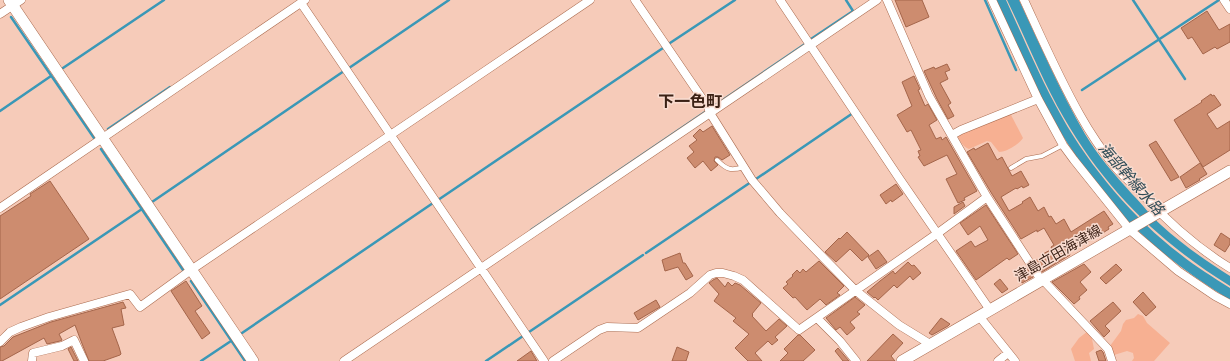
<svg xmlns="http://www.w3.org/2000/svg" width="1230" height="361" viewBox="0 0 1230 361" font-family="Manrope,'Noto Sans JP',sans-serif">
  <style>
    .green { fill: #f7b092 }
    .water { fill: #3a98b7 }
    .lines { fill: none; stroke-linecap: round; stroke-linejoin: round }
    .stream { stroke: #3a98b7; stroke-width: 2.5 }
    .building { fill: #cd8c6f; stroke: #a4654a }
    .lane-casing { stroke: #ab6c50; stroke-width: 5 }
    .street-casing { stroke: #ab6c50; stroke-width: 9 }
    .secondary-casing { stroke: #ab6c50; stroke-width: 12 }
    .lane { stroke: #fff; stroke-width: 4 }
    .street { stroke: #fff; stroke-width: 8 }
    .secondary { stroke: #fff; stroke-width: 11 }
    .labels { text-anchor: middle; stroke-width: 3; stroke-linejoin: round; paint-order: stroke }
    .street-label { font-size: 14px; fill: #3b2115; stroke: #f9dcd0 }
    .water-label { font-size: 15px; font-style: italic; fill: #2e4b56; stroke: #f9dcd0 }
    .quarter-label { font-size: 16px; font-weight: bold; fill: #3b2115; stroke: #f9dcd0 }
  </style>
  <rect width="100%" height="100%" fill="#f6cbb9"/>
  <path class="green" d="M1010 113 1023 138C1019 144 1007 152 999 152L991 142 987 141 969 149C963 147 960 141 957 135Z
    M1138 314 1143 316 1147 323 1170 343 1154 361H1132L1134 358 1133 353 1127 351 1114 355 1110 346 1121 331 1123 324 1126 320 1134 318Z
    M1088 331 1091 334 1094 349 1089 353 1091 361H1075L1071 349 1079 338Z"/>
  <path class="water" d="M996 0H1006C1024 39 1041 80 1062 117 1090 167 1134 219 1180 254 1196 267 1213 277 1230 288V300C1201 282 1172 262 1147 239 1111 207 1078 162 1053 120 1031 82 1014 40 996 0Z
    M1007 0H1019C1040 45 1060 91 1085 134 1098 156 1115 175 1132 194 1142 204 1151 216 1161 225 1182 244 1206 261 1230 276V286C1160 243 1105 189 1064 118 1042 80 1026 39 1007 0Z"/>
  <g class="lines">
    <path class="stream" d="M985 0 1016 70
      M1133 0 1185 79
      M11 17 94 138
      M811 39 853 11 846 0
      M670 43 735 0
      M63 68 164 0
      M349 68 449 0
      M1082 90 1219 0
      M711 108 805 44
      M0 111 51 76
      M108 129 170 87
      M101 149 183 270
      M756 179 853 113
      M438 200 663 48
      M152 202 344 71
      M531 230 705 112
      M646 253 751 182
      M191 281 245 361
      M0 305 142 209
      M529 332 643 255
      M242 333 433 203
      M201 361 231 341
      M486 361 523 336"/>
  </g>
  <path class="building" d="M895 0H922L929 17 906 27Z
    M1207 11 1219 30 1230 24V42L1217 49 1215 47 1203 54 1192 37 1188 39 1181 28Z
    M947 64 950 70 945 72 948 79 940 83 951 103 948 105 954 116 948 119 937 99 924 71 934 67 935 69Z
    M914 76 920 89 918 90 925 106 928 104 937 120 929 125 936 139 941 137 942 140 946 137 977 191 964 198 965 200 958 203 946 179 957 174 947 155 924 166 918 157 920 156 918 151 921 150 911 130 907 132 897 115 912 106 902 82Z
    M1211 94 1212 96 1214 95 1221 105 1207 114 1217 129 1230 121V150L1203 167 1174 120 1202 102 1201 101Z
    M712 126 730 155 722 160 718 157H715L714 161 718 165 711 171 703 161 695 168 687 158 694 152 689 146 697 140 693 136 700 129 703 132Z
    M1156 141 1179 177 1171 181 1149 145Z
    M988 143 997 160 1002 157 1012 176 1021 171 1029 185 1023 188 1022 186 1017 189 1016 188 1001 197 1009 211 1023 203 1022 202 1030 197 1038 211 1044 207 1049 217 1051 216 1056 224 1064 219 1071 232 1104 211 1113 224 1108 227 1109 229 1098 236 1097 235 1085 244 1083 241 1081 243 1080 241 1067 250 1070 255 1042 272 1035 261 1043 256V254L1052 249 1051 247 1054 245 1044 228 1037 232V230L1021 239 992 194 967 152 974 148 975 150Z
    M1200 163 1207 174 1199 179 1200 180 1186 188 1180 177Z
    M50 181 89 239 0 299V216L31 196 30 194Z
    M896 184 903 194 892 202 891 200 886 204 880 195Z
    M963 202 965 206 954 214V207Z
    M986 205 1018 254 1009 260 1007 258 976 280 956 251 971 241 975 247 988 240 980 226 968 235 960 223Z
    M847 232 869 255 862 261 850 249 836 262 825 252 839 238 840 239Z
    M1221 233 1230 239V244L1225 252 1214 245Z
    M878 250 887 262 876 269 868 257Z
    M680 253 683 263H685L693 276 686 280 678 267 665 271 662 260Z
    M819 261 844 286 837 293 840 295 826 305 820 299 807 310 795 297 793 298 783 288 788 284 786 282 793 276 792 275 797 270 800 273 803 269 806 272Z
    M908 262 912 266 914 265 921 273 913 280 910 276 897 288 894 285 878 300 875 297 874 298 867 292 880 281 893 271 895 274Z
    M1084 264 1091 272 1080 282 1087 290 1079 297 1080 299 1074 304 1052 282Z
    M1116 264 1122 270 1106 284 1100 278Z
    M1026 267 1033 277 1022 283 1017 275 1023 272 1022 269Z
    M717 278 725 287 728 282 732 286 735 283 740 285 761 303 752 314 753 315 752 316 766 331 779 319 787 326 775 337 778 340 772 345 768 341 755 353 762 361H748L735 348 749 334 733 321 736 318 714 301 719 294 709 283 713 280Z
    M1000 279 1008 289 1002 293 994 284Z
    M186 281 202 306 195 311 210 333 202 339 171 291Z
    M1143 292 1156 307 1146 316 1133 302Z
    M855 297 865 305 857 312 860 314 850 322 855 328 847 335 840 327 836 330 826 318Z
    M656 300 660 307 638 320 634 313Z
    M123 302 126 308 121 309 124 325 112 328 119 347 121 354 120 355 103 361H89L81 341 75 325 59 334 62 340 60 341 47 344 44 338 2 361H0V347L4 346 13 337 51 322Z
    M1113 302 1121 311 1105 326 1110 331 1104 337 1090 321Z
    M941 318 950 324 948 326 932 335 929 333Z
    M893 334 903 343 891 356 895 361H867Z
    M798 335H800L815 350 803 361H780L788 353 784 349Z
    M71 347 78 361H74L68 349Z
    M677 347 689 352 686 361H672Z
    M838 348 849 361H843L835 351Z
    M1101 350 1103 352 1106 361H1099L1096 352Z
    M531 351 537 361H517Z"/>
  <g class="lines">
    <defs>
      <path id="lane" d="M717 160C727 170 731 171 744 167
        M1011 168 1026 159 1042 156 1063 145"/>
      <path id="street" d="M635 0 708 107 710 113 752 180 780 213 807 241 855 290 899 325 930 344
        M780 0 899 178 990 310
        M887 0 929 96 987 197 1041 280
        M992 0 1038 99 1063 145 1074 160 1130 230 1178 271 1215 296 1230 304
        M1024 0C1042 39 1059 78 1080 115 1090 133 1103 152 1116 168 1124 177 1134 185 1142 194 1168 222 1197 248 1230 268
        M1224 0 1230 9
        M301 3 544 361
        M0 14 21 0
        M952 135 961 130 1038 99
        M0 208 305 0
        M1042 279 1108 349 1112 361
        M979 316 1015 361
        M817 318 840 341 856 361
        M0 342 10 332 21 327 49 317 130 294 140 307 191 270 590 0
        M32 361 33 353 62 346 74 340 84 361
        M344 361 877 0
        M553 361 599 330 607 327 638 328 690 293 710 275 716 273H723L734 276 743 280 799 330 938 233 987 197
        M998 361 1008 353"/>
      <path id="secondary" d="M9 0 253 361
        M902 361 1230 171"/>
    </defs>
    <use href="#lane" class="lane-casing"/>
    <use href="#street" class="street-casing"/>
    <use href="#secondary" class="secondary-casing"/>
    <use href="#lane" class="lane"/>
    <use href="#street" class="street"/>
    <use href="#secondary" class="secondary"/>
  </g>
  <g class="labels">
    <g class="street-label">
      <text transform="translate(1058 253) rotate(-30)" y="5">津島立田海津線</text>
    </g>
    <g class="water-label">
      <text transform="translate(1131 179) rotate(49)" y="5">海部幹線水路</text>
    </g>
    <g class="quarter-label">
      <text x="690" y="107">下一色町</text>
    </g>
  </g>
</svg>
